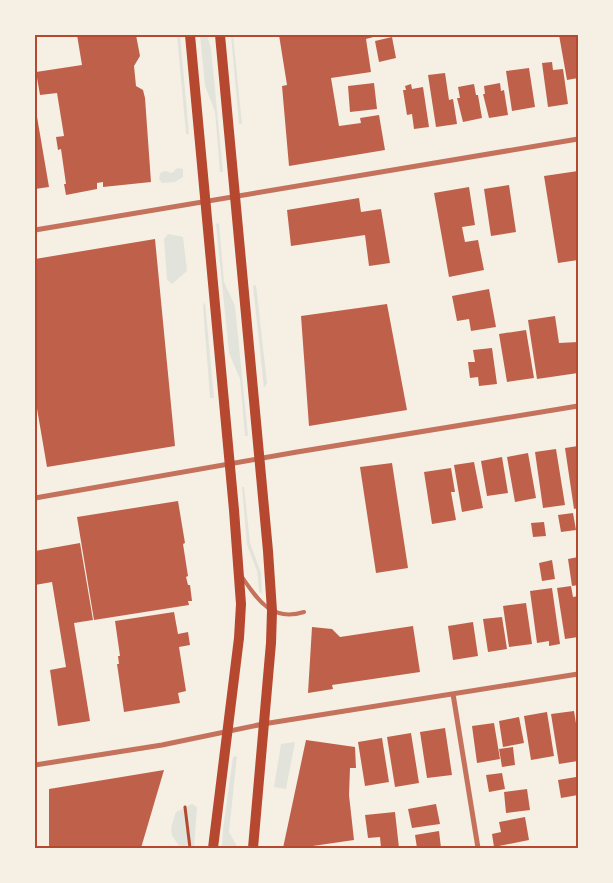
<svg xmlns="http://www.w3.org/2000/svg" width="613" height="883" viewBox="0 0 613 883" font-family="Poppins,sans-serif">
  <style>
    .green { fill: #e2e4dc }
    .building { fill: #bf614a }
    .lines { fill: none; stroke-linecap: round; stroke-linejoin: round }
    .path { stroke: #b5482f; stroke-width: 3 }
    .service { stroke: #c5725c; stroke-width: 4 }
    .minor { stroke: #c5725c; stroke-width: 5 }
    .secondary { stroke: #b5482f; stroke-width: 10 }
    .neatline { fill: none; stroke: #b5482f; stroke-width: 2 }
  </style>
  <rect width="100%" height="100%" fill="#f6efe4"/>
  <path class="green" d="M177 35H180L189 134H186Z
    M200 35H207L211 48 223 172H220L215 112 205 86Z
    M231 35H233L242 124H239Z
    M177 168 183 169V177L175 182 162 183 159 179 160 173 165 171 172 173Z
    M219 223 224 282 235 306 248 436H245L240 379 229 353 216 224Z
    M168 234 183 237 187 271 172 284 167 280 164 239Z
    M256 285 267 383 264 388 253 286Z
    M205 302 214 398H210L203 306Z
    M242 487H244L250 543 261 573 262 594 259 591 257 571 247 545Z
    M295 742 286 789 274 787 281 744Z
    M237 756 229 832 238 848H222L223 829 233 757Z
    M192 804 197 807 194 848H181C168 832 170 831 176 812Z"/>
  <path class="building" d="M77 35H136L140 56 134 66 136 86 143 90 145 98 151 182 103 187V182L97 183V189L66 195 64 184H66L61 149 58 150 56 137 64 136 57 93 40 95 36 72 82 65Z
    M279 35H381L366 39 371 72 331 78 339 126 361 123 360 118 379 115 385 150 289 166 282 86 287 85Z
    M559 35H578V78L567 80Z
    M392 37 396 58 379 62 375 41Z
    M552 62 553 70 563 69 568 104 548 107 542 63Z
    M529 68 535 107 512 111 506 71Z
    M445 73 449 100 453 99 457 124 436 127 428 75Z
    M374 83 377 109 350 112 348 86Z
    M500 83 501 91 504 90 508 115 489 118 483 94H485L484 86Z
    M411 84 412 89 423 87 429 127 414 129 412 114 407 115 403 90H406L405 86Z
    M474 84 476 95H478L482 118 463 122 457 98H460L458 87Z
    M35 105 49 187 35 189Z
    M578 171V260L558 263 544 176Z
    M509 185 516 232 491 236 484 189Z
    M469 187 475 225 462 227 465 242 478 240 484 270 449 277 434 193Z
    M359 198 361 212 381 209 390 263 369 266 365 235 291 246 287 210Z
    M155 239 175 446 47 467 35 397V364L37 363 35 351V259Z
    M489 289 496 327 471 331 469 319 457 321 452 296Z
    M387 304 407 410 309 426 301 316Z
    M555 316 559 343 578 342V373L537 379 528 320Z
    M526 330 534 378 507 382 499 334Z
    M492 348 497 384 479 386 478 377 470 378 468 362H475L473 350Z
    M578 446V508L574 509 565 448Z
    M556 449 565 505 543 508 535 452Z
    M528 453 536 498 515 502 507 457Z
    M502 457 508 493 487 496 481 461Z
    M474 462 483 508 462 512 454 465Z
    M392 463 408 568 376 573 360 467Z
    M451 468 455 492H451L456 520 432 524 424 472Z
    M178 501 185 543 183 544 188 576 186 577 188 585H190L192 601H188L189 605 94 620 77 517Z
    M573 513 576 530 561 532 558 515Z
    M544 522 546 536 533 537 531 523Z
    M80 543 93 620 74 623 90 721 58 726 50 670 66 667 52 582 35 585V551Z
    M578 557V585L572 586 568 559Z
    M552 560 555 579 542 581 539 563Z
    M571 586 573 597 578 596V637L565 639 557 588Z
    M552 588 560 644 549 646V641L537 643 530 591Z
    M526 603 532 644 509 647 503 606Z
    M174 612 178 634 188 632 190 645 179 647 186 691 178 693 180 703 124 712 117 664H119L118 656H120L115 621Z
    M502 617 507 649 488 652 483 619Z
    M473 622 478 656 453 660 448 626Z
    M413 626 420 672 332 685 333 689 308 693 312 627 332 629 340 637Z
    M574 711 578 736V761L559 764 551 714Z
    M547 712 554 756 531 760 524 716Z
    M519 717 524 743 503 747 499 721Z
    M494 723 500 759 477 763 472 726Z
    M445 728 452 775 427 778 420 732Z
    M411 733 419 783 395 787 387 737Z
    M382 738 389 782 365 786 358 742Z
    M306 740 355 747 356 768H350L349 795 354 840 299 848H283Z
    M513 747 515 765 502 767 499 749Z
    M164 770 141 848H49V789Z
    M502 773 505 789 489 792 486 775Z
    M576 777 578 795 561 798 558 780Z
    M527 789 530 810 506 813 504 792Z
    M436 804 440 824 412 828 408 809Z
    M395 812 399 848H381L380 837 368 838 365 815Z
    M525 817 529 840 494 847 492 834 501 832 499 822Z
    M439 831 441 848H417L415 835Z"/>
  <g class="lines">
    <path class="path" d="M185 807 190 848"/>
    <path class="service" d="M242 577C258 600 271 622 304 612"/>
    <path class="minor" d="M35 230 578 139
      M35 498 297 452 578 406
      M453 694 478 848
      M35 765 162 745 263 724 578 674"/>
    <path class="secondary" d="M190 35 234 510 241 604 239 638 213 848
      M220 35 268 551 272 611 271 643 253 848"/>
  </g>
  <rect width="613" height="883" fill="none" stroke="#f6efe4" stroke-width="72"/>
  <rect x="36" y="36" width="541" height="811" class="neatline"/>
</svg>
